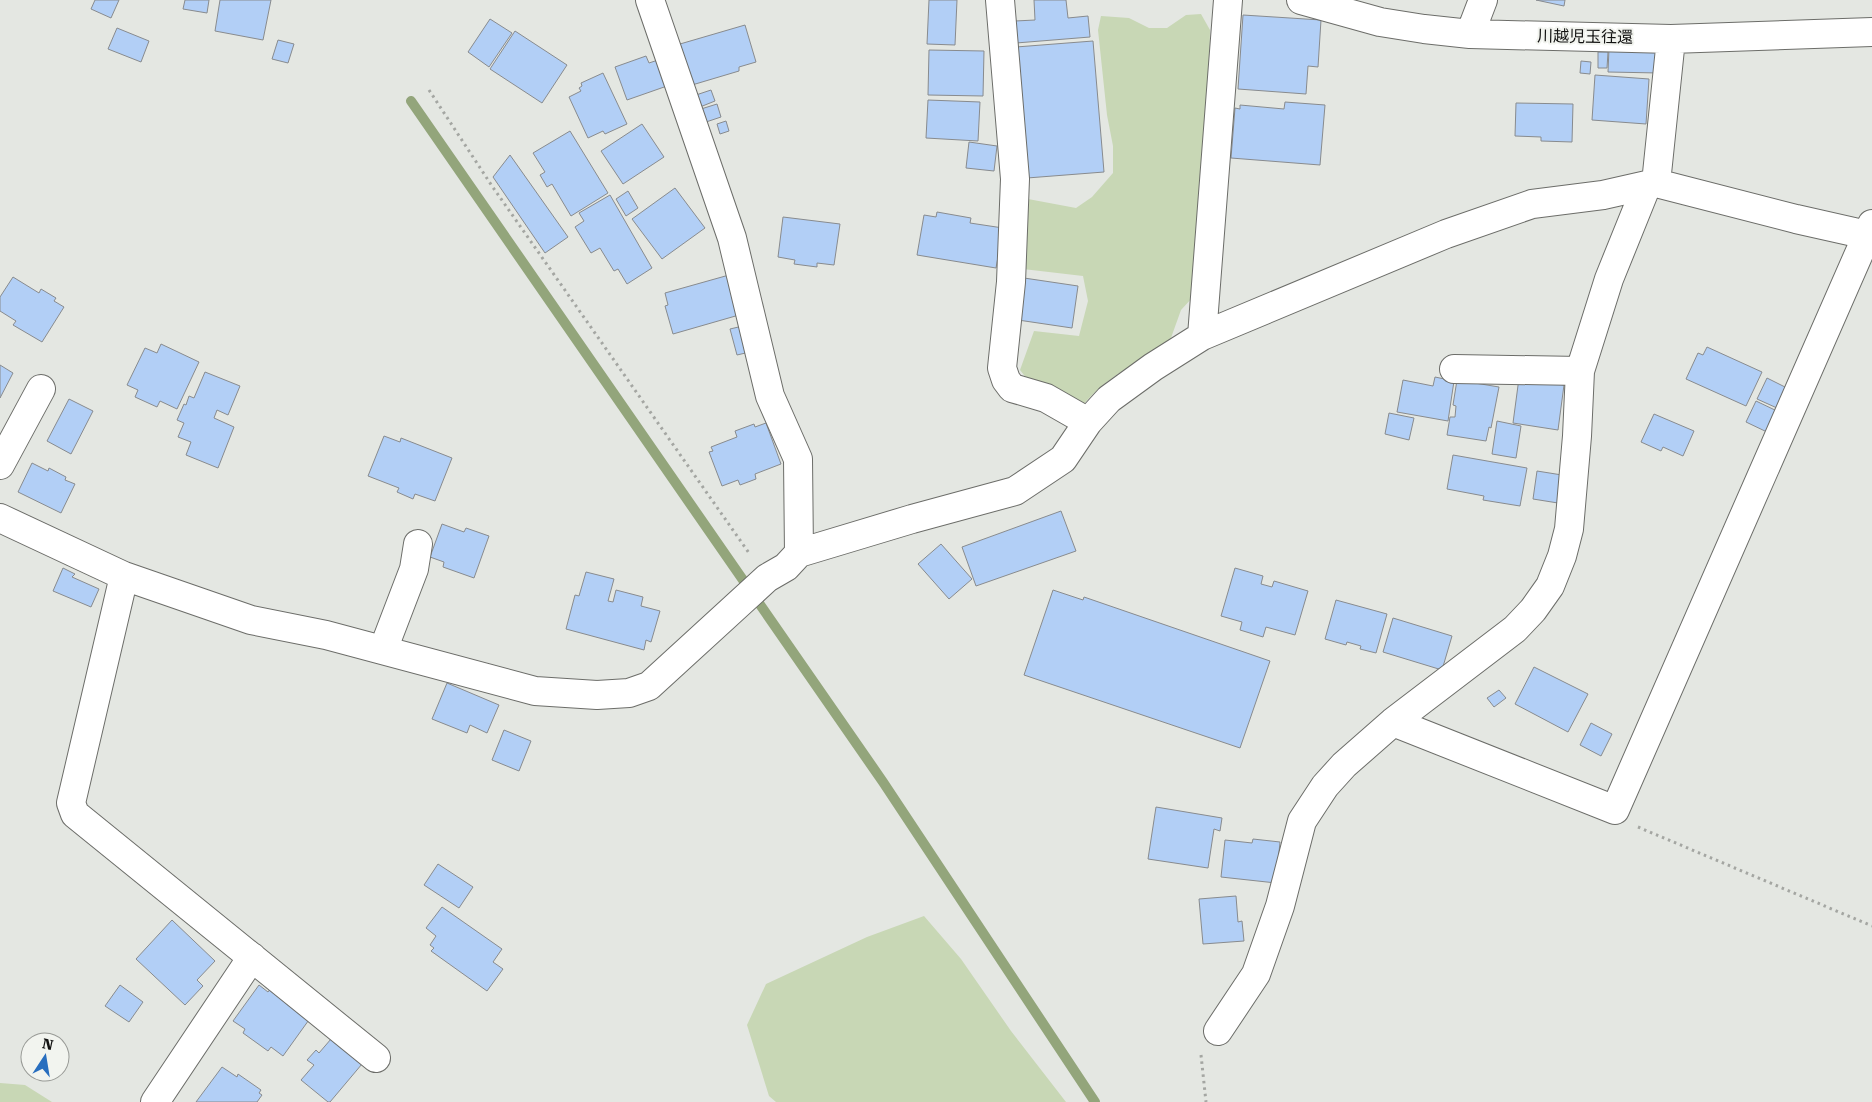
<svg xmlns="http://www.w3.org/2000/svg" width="1872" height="1102" viewBox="0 0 1872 1102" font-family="'Roboto Serif','Noto Sans JP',serif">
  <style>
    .green { fill: #c8d7b5 }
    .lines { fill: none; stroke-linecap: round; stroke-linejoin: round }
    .stream { stroke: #93a57b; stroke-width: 10 }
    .building { fill: #b2cff6; stroke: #888b8e }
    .minor-casing { stroke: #6c6d69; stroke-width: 30 }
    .path { stroke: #a4a6a2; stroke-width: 3; stroke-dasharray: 2.5 4; stroke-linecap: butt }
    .minor { stroke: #fff; stroke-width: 28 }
    .labels { text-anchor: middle; stroke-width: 4; stroke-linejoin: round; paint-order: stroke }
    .street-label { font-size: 16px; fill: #121211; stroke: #f2f4ef }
  </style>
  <rect width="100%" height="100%" fill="#e4e7e2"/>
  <path class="green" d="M1201 14 1210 30 1209 103 1193 297 1181 310 1167 349C1132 364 1107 377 1082 406L1031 384 1020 370 1034 331 1079 336 1088 301 1083 276 1023 269 1028 199 1076 208 1092 197 1113 173V146L1107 115 1098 30 1101 16 1129 18 1149 28H1167L1186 15Z
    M924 916 961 959 1011 1031 1066 1102H776L769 1096 747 1025 766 984 867 937Z
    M0 1083 25 1085 52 1102H0Z"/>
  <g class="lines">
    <path class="stream" d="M411 101 883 782 1095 1102"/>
  </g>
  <path class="building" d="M95 0H119L111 18 91 9Z
    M185 0H209L207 13 183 9Z
    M220 0H271L263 40 215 31Z
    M929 0H957L955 45 927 44Z
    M1034 0H1066L1068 18 1088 16 1090 37 1016 43 1015 21 1035 20Z
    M1536 0H1565L1564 6Z
    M1243 15 1321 20 1318 67 1308 66 1306 94 1238 89Z
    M490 19 512 33 489 67 468 52Z
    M745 25 756 62 739 67V71L692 85 680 44Z
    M117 28 149 41 141 62 108 49Z
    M515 31 567 65 542 103 490 69Z
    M278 40 294 44 288 63 272 59Z
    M1093 41 1104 172 1027 178 1016 47Z
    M1609 48 1660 49 1659 73 1608 72Z
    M929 50 984 51 983 96 928 95Z
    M1598 52H1608L1607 68H1598Z
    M646 56 649 63 658 60 667 86 627 100 615 67Z
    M1581 61 1591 62 1590 74 1580 73Z
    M603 73 627 124 605 134 603 131 588 138 569 97 581 91 579 88 582 86 581 83Z
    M1595 75 1649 79 1646 124 1592 120Z
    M711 90 715 101 700 107 696 95Z
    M928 100 980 102 978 141 926 138Z
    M1285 102 1325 105 1320 165 1231 158 1235 108 1240 109V105L1284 109Z
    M1516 103 1573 104 1572 142 1541 141V137L1515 136Z
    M717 104 721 117 706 122 701 109Z
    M726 121 729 131 720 134 717 124Z
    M642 124 664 157 623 184 601 151Z
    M570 131 608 193 571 216 552 184 547 187 540 175 545 172 533 153Z
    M969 142 997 146 994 171 966 168Z
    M510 155 568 237 545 253 493 177Z
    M675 188 705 228 662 259 632 219Z
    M628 191 638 208 626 216 616 199Z
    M610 195 652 268 627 284 618 269 614 271 600 248 591 253 575 227 584 221 579 213Z
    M937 212 971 218 970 223 1003 228 996 268 917 255 924 215 936 217Z
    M783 217 840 224 834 265 817 263V267L794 264 795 260 778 257Z
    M729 275 739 315 673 334 665 306 668 305 665 293Z
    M13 277 39 293 41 289 56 298 54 301 64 307 42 342 13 325 16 321 0 311V297Z
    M1024 278 1078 286 1072 328 1018 320Z
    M747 325 754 351 737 355 730 329Z
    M161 344 199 362 177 409 160 401 157 407 135 397 138 390 127 385 145 348 157 353Z
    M1707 347 1762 372 1746 406 1686 379 1698 353 1703 355Z
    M0 365 13 373 0 398Z
    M205 372 240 386 228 415 217 410 214 418 234 427 218 468 186 455 191 442 178 437 184 423 177 420 184 404 186 405 189 396 194 398Z
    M1435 377 1454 381 1448 421 1397 412 1403 380 1433 386Z
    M1519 378 1564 385 1558 430 1513 423Z
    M1767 378 1787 388 1777 408 1757 399Z
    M1457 380 1499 387 1491 428 1489 427 1486 441 1447 435 1450 417H1455L1456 406 1453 405Z
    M69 399 93 411 71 454 47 441Z
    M1756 401 1777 411 1767 432 1746 422Z
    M1389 413 1414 418 1409 440 1385 434Z
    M1654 414 1694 431 1683 456 1663 447 1661 451 1641 442Z
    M1497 421 1521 426 1516 458 1492 454Z
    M766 423 781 464 755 474 756 479 740 485 738 480 722 486 709 452 713 451 711 447 737 437 735 431 754 424 755 427Z
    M384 436 400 442 401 438 452 458 435 501 415 494 413 499 397 492 399 488 368 476Z
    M1453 455 1527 468 1520 506 1483 500 1484 496 1447 489Z
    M32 463 48 471 49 468 66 477 65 480 75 484 61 513 18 492Z
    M1537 471 1562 475 1558 503 1533 499Z
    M1061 511 1076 551 976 586 962 547Z
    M442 524 464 532 466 528 489 536 474 578 443 567 444 562 430 557Z
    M941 544 972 579 949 599 918 564Z
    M63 568 75 574 72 577 99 589 91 607 53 591Z
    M1235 568 1263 576 1261 584 1272 587 1274 581 1308 591 1295 635 1266 627 1263 637 1240 630 1242 622 1221 616Z
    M586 572 614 579 608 601 613 602 616 590 643 597 641 606 660 611 651 642 646 640 644 650 566 629 575 595 579 596Z
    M1053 590 1083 600 1084 597 1270 661 1240 748 1024 675Z
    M1336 600 1387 614 1376 653 1360 649 1361 646 1347 642 1346 645 1325 639Z
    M1393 618 1452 636 1442 670 1383 652Z
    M1534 667 1588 694 1568 732 1515 704Z
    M447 683 499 705 487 733 470 725 467 733 432 719Z
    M1499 690 1506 698 1494 707 1487 698Z
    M1591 723 1612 734 1601 756 1580 745Z
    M504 730 531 741 519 771 492 760Z
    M1156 807 1222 818 1220 831 1214 829 1208 868 1148 859Z
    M1253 839 1280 842 1276 883 1221 877 1225 840 1252 843Z
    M438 864 473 887 459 908 424 885Z
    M1236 896 1238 922 1242 921 1244 941 1203 944 1199 899Z
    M442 907 502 949 493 962 503 969 487 991 431 951 434 948 430 945 436 936 426 928Z
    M172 920 215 961 197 980 203 986 185 1005 136 959Z
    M120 985 143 1002 129 1022 105 1006Z
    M259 985 268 992 271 988 311 1017 283 1056 271 1047 268 1051 243 1033 245 1029 233 1021Z
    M331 1039 362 1064 330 1102H328L301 1080 314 1065 307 1060 316 1050 319 1053Z
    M222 1067 237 1077 238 1074 261 1090 259 1093 262 1095 257 1102H196Z"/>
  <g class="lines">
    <defs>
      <path id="minor" d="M650 0 732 238 770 396 798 459 799 553
        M1000 0 1015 179 1011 282 1002 368 1006 380 1012 388 1046 398 1088 422
        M1301 0 1380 22 1424 29 1470 34 1671 39 1872 32
        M1470 34 1483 0
        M1656 183 1671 39
        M1202 336 1228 0
        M1454 369 1580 371
        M0 465 41 389
        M0 518 124 576 251 620 326 635 535 691 597 695 629 693 649 686 767 578 786 567 799 553 912 519 1015 491 1063 459 1088 422 1109 399 1153 367 1202 336 1446 234 1532 204 1603 195 1656 183 1796 219 1872 236
        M124 576 71 803 75 814 376 1058
        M383 650 414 569 418 544
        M1393 722 1615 810 1872 224
        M1218 1031 1256 974 1280 906 1302 821 1325 786 1344 765 1393 722 1515 629 1533 610 1550 586 1562 556 1569 529 1577 436 1580 371 1609 279 1647 185
        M155 1102 252 957"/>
    </defs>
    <use href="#minor" class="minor-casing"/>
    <path class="path" d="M429 90 492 186 749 553
      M1638 827 1872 926
      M1201 1055 1206 1102"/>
    <use href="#minor" class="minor"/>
  </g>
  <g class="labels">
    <g class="street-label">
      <text transform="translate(1585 36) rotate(1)" y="6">川越児玉往還</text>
    </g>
  </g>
  <g transform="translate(45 1057) rotate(12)"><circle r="24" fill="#f2f4ef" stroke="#989a96"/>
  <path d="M0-4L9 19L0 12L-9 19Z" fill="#286ebf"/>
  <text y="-8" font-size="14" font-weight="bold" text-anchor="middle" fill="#121211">N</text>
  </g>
</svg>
